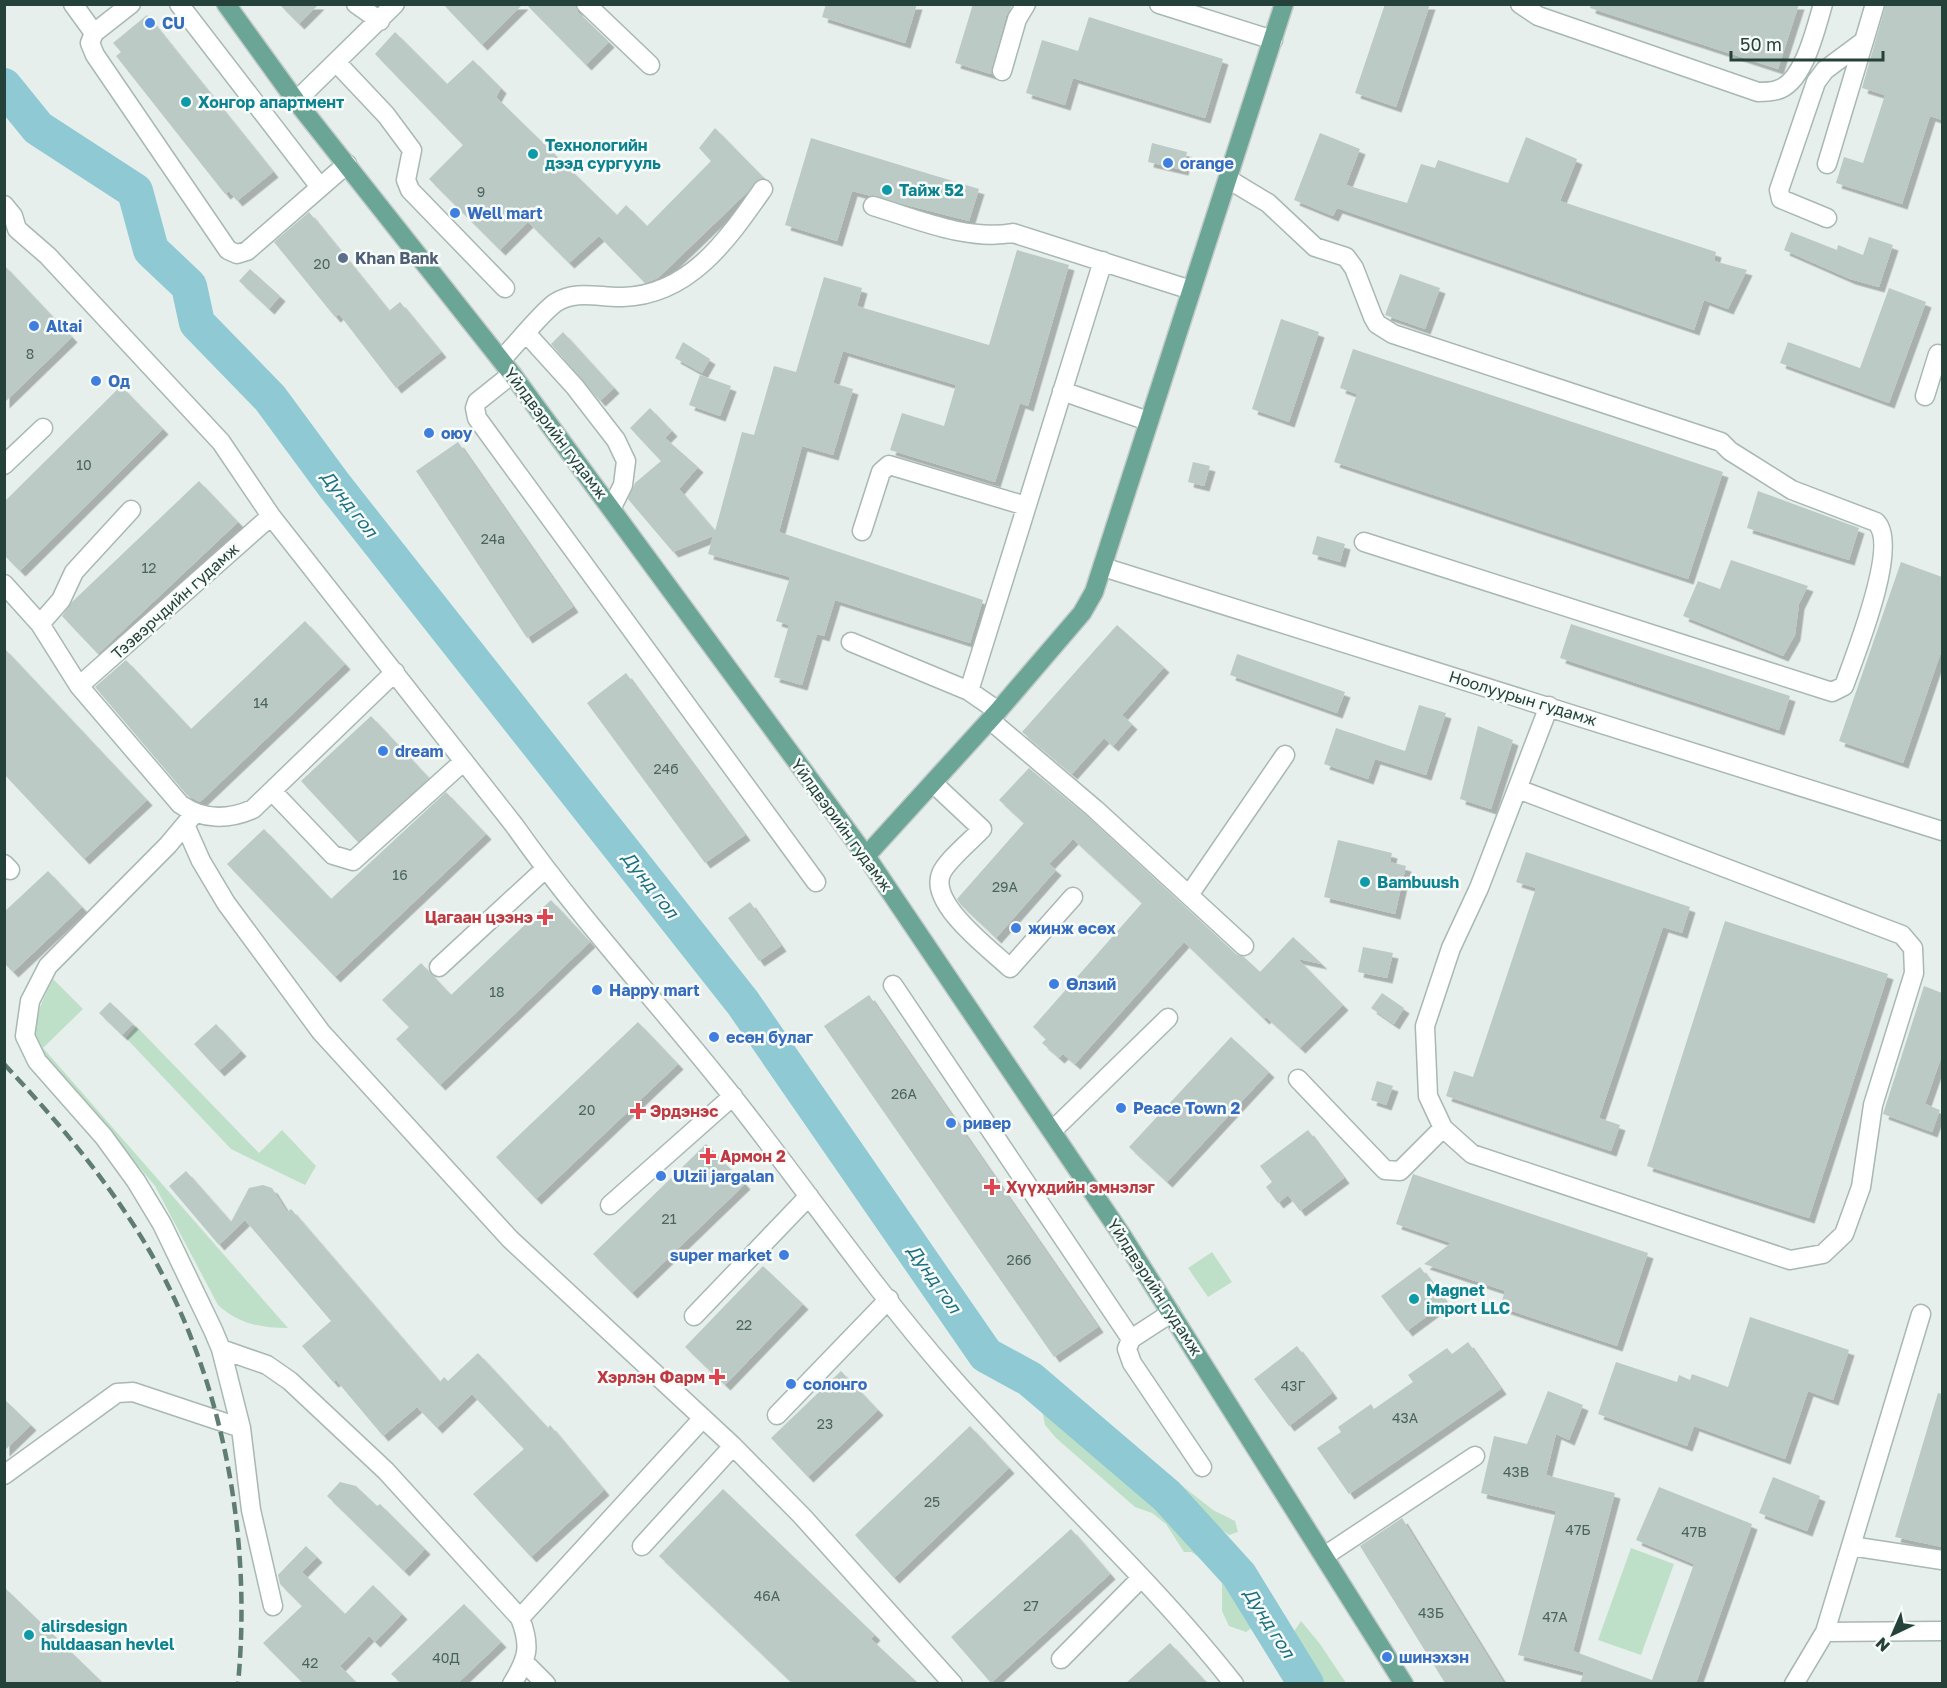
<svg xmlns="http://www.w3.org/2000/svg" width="1947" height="1688" viewBox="0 0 1947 1688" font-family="'Golos Text',sans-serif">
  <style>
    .green { fill: #bfe0c8 }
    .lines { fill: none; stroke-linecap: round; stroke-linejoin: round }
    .river { stroke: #8ec9d4; stroke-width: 36 }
    .building { fill: #bbcac4; filter: url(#shadow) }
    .minor-casing { stroke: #a8b8b2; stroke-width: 21 }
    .major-casing { stroke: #c2cac8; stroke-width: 21 }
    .minor { stroke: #fff; stroke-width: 18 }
    .major { stroke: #6aa596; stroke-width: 18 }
    .rail { stroke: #5f7d75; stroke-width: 4.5; stroke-dasharray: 12 6; stroke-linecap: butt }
    .shop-dot { fill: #3f7fe0; stroke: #f7fbf9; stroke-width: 2 }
    .culture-dot { fill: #0f9aa8; stroke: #f7fbf9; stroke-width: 2 }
    .service-dot { fill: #5c6f8a; stroke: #f7fbf9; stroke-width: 2 }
    .health-dot { fill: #e0444e; stroke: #f7fbf9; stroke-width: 2 }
    .labels { text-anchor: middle; stroke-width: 5; stroke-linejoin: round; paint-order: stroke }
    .number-label { font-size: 14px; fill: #4a645c }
    .shop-label { font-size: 16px; font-weight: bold; fill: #366cbe; stroke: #f7fbf9; text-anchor: start }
    .culture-label { font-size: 16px; font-weight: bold; fill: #0d838f; stroke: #f7fbf9; text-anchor: start }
    .service-label { font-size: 16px; font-weight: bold; fill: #4e5e75; stroke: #f7fbf9; text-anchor: start }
    .street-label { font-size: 16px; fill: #24423a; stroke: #f7fbf9 }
    .health-label { font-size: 16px; font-weight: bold; fill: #be3a42; stroke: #f7fbf9; text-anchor: start }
    .water-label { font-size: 18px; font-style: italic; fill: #1c6f80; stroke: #f7fbf9 }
  </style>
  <defs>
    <filter id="shadow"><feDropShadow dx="5.5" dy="5.5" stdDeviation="0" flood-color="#0004"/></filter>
  </defs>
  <rect width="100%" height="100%" fill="#e6efeb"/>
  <path class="green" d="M53 979 83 1009 43 1048 288 1328C260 1328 239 1324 218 1305L155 1186 39 1048C28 1025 43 1000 53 979Z
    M136 1026 259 1153 282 1130 316 1166 305 1185 231 1149 126 1038Z
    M1212 1252 1232 1282 1208 1297 1188 1268Z
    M1051 1407 1090 1442 1106 1451 1139 1480 1208 1546 1212 1554 1199 1557 1191 1552H1184L1166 1524 1152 1513 1135 1507 1056 1438 1045 1425 1042 1410Z
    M1076 1410 1110 1429 1213 1510 1235 1521 1238 1532 1229 1535 1179 1500Z
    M1631 1548 1674 1564 1641 1655 1598 1640Z
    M1227 1577C1240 1589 1256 1607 1256 1625L1246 1632 1229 1626 1222 1611V1582Z
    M1301 1621 1320 1644 1346 1683H1312L1287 1642Z"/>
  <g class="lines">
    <path class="river" d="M4 86 38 128 135 191 151 250 189 286 197 323 270 398 334 485 743 1003 986 1355 1030 1379 1167 1496 1239 1575 1306 1684"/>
  </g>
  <path class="building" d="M279 4H319L299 24Z
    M443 4H523L482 45Z
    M526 4H575L578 12 609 42 586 65Z
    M826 4H917L905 43 822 17Z
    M973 4H1013L1006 16 991 74 955 63Z
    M1385 4H1430L1396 107 1355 93Z
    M1591 4H1799L1778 69 1590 8Z
    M1886 4H1942V120L1930 116 1902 204 1836 183 1844 157 1863 163 1885 95 1862 88Z
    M147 15 273 172 237 201 229 191 225 194 116 56 121 52 113 43Z
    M1089 17 1223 59 1205 118 1073 78 1065 105 1026 93 1042 40 1078 51Z
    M395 32 447 84 473 60 501 88 496 97 617 215 626 205 647 226 711 161 699 148 715 128 763 177 658 278 645 283 599 236 569 263 528 222 500 250 429 179 463 145 375 54Z
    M1320 133 1360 149 1346 185 1407 203 1421 164 1435 168 1438 160 1508 183 1526 137 1577 159 1560 201 1716 252 1714 261 1747 270 1728 309 1704 300 1694 330 1337 208 1333 216 1294 200Z
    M811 138 979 189 969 221 852 191 837 241 785 225Z
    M1152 143 1187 152 1183 170 1148 162Z
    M309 212 389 311 400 302 441 352 396 388 339 314 335 317 274 242Z
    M1791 232 1837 250 1838 245 1863 255 1869 237 1893 245 1879 287 1850 279 1784 250Z
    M1017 250 1069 265 1028 406 1020 403 995 482 890 450 902 413 944 426 956 385 843 351 833 383 853 389 833 455 802 446 779 532 983 600 970 643 835 600 824 636 817 634 802 685 774 677 789 625 776 621 790 577 708 554 713 536 673 552 628 499 635 483 661 461 630 428 650 408 672 431 665 438 698 467 679 489 715 531 742 432 754 435 774 366 796 372 824 277 862 288 857 306 989 345Z
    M4 265 72 337 4 403Z
    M250 269 280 296 269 309 239 281Z
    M1400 274 1440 288 1425 329 1385 315Z
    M1889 288 1926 302 1889 403 1780 363 1788 342 1860 368Z
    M1281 319 1319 332 1289 422 1252 409Z
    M563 332 614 388 600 401 551 344Z
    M683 342 710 359 702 373 675 358Z
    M1353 349 1723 472 1688 579 1334 462 1357 394 1340 388Z
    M700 375 731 386 720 416 689 405Z
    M121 386 163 429 20 571 4 555V502Z
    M458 442 573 607 527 638 416 471Z
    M1193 462 1210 466 1204 486 1188 482Z
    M199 481 238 522 98 654 62 616 72 602Z
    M1758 491 1859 528 1849 560 1747 528Z
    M1317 536 1345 544 1340 562 1312 554Z
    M1731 560 1808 586 1799 604 1795 635 1783 656 1683 616 1698 581 1720 589Z
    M1901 562 1942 577V649L1903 763 1839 741Z
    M305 621 345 664 200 802 187 795 95 687 126 660 191 729Z
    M1571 624 1790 696 1779 730 1560 658Z
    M1117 625 1164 667 1122 715 1132 724 1113 746 1104 738 1072 774 1022 732Z
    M4 648 147 800 84 859 4 774Z
    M1237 654 1345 692 1337 713 1230 675Z
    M626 673 745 835 705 863 587 703Z
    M1419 705 1446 713 1426 775 1375 759 1368 779 1324 764 1336 728 1405 751Z
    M371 716 429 778 358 842 301 781Z
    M1478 726 1513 740 1491 809 1460 799Z
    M1029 768 1088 817 1236 954 1244 957 1260 972 1293 937 1322 964 1298 959 1343 1005 1300 1048 1266 1017 1264 1019 1184 942 1075 1064 1063 1054 1059 1058 1042 1043 1046 1039 1033 1027 1142 903 1073 839 1049 864 1056 870 996 938 961 905 957 899 1024 823 999 800Z
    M446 792 486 834 335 977 227 864 264 829 331 899Z
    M1338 840 1392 853 1390 862 1406 866 1395 914 1324 897Z
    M1526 852 1690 907 1682 933 1663 927 1599 1118 1620 1125 1611 1151 1446 1096 1454 1071 1473 1077 1536 888 1516 882Z
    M48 871 82 907 13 972 4 963V912Z
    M551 900 590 942 440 1085 396 1039 409 1027 382 1000 421 963 451 995Z
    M750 902 781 946 759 961 728 918Z
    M1725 921 1888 974 1809 1218 1647 1166Z
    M1363 947 1393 953 1387 978 1358 972Z
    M1924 986 1942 993V1055L1925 1104 1940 1110 1932 1132 1883 1114Z
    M1382 993 1404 1008 1394 1024 1371 1008Z
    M869 995 1098 1327 1054 1357 824 1026Z
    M110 1002 133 1024 122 1035 99 1013Z
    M638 1022 678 1064 536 1199 496 1157Z
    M216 1024 241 1051 219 1071 194 1044Z
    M1231 1037 1269 1072 1167 1182 1129 1147Z
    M1377 1081 1393 1086 1386 1105 1371 1100Z
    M1308 1130 1344 1178 1300 1211 1288 1195 1278 1203 1266 1187 1272 1182 1260 1166Z
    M706 1144 745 1184 632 1293 593 1254Z
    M186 1171 231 1222 249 1188 263 1185 272 1188 287 1212 291 1209 440 1382 444 1377 448 1381 478 1353 548 1428 550 1425 604 1490 531 1557 473 1494 524 1449 472 1394 437 1428 417 1407 383 1436 336 1380 333 1382 302 1346 331 1321 245 1220 219 1245 169 1186Z
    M1413 1174 1648 1253 1617 1346 1500 1307 1505 1291 1424 1264 1451 1243 1396 1224Z
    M763 1266 803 1304 725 1385 685 1347Z
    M1420 1267 1446 1302 1407 1331 1381 1296Z
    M1750 1317 1849 1350 1833 1400 1808 1391 1785 1459 1694 1426 1687 1446 1598 1414 1616 1362 1677 1382 1679 1375 1690 1380 1692 1374 1728 1387Z
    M1468 1342 1501 1389 1349 1494 1317 1448 1341 1432 1338 1427 1371 1404 1374 1409 1413 1382 1408 1375 1447 1348 1452 1354Z
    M1297 1346 1332 1393 1289 1426 1254 1379Z
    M841 1371 878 1410 808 1477 771 1438Z
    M1548 1391 1583 1405 1569 1440 1556 1434 1546 1475 1615 1493 1573 1651 1652 1680 1694 1564 1636 1540 1659 1487 1752 1524 1696 1683H1580L1584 1672 1518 1655 1556 1511 1481 1493 1494 1436 1527 1444Z
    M1938 1393 1942 1394V1547L1895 1537Z
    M4 1399 31 1425 4 1451Z
    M970 1426 1009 1468 894 1578 855 1535Z
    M1773 1477 1820 1496 1807 1531 1759 1513Z
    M340 1482 356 1486 377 1506 380 1504 425 1549 404 1571 327 1496Z
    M723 1489 875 1635 871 1639 918 1683H792L659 1556Z
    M1402 1518 1504 1683H1445L1360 1546Z
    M1071 1529 1110 1574 991 1683 951 1637Z
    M306 1546 317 1557 302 1572 345 1614 373 1585 402 1614 375 1642 369 1636 340 1666 357 1683H303L263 1643 302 1606 280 1584 278 1575Z
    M4 1587 103 1683H4Z
    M464 1604 501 1642 458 1683H401L391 1674Z
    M1170 1643 1207 1683H1126Z"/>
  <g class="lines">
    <defs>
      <path id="minor" d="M73 4 94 33
        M131 4 94 33 90 43 95 55 228 250 237 254 247 251 347 164
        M179 4 320 187
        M356 4 380 21
        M586 4 650 65
        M1159 4 1273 40
        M1520 4 1538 16 1758 92C1764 92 1771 92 1777 90 1804 83 1816 27 1823 4
        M336 62 386 115 412 150 406 180 410 190 505 288
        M1002 71 1017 19 1026 4
        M296 101 395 4
        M1827 164 1864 41
        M1228 179 1268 203 1315 247 1346 257 1354 268 1373 317 1377 324 1393 334 1721 442 1730 451 1792 490 1876 522C1900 545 1855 655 1844 686L1832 692 1364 542
        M4 205 13 216 17 229 48 256 221 442 271 516 514 825C581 920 661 1006 733 1097 805 1188 871 1285 948 1373 1040 1479 1147 1573 1234 1684
        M873 206C917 219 966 241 1013 233L1191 290
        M1827 218 1781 199 1779 190 1816 82 1825 70 1864 41 1875 4
        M526 333 575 387 616 440 626 461 623 485 612 507
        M501 360C516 345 539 315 555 303 576 289 600 298 623 297 690 295 728 239 763 189
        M512 374 477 402 475 408 477 418 816 882
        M1062 391 1148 421
        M1925 396 1938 354 1942 356
        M4 465 43 428
        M862 531 881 472 889 465 1026 506
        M1103 567 1942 831
        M4 584 40 624 79 686 180 804C202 820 228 820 253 809L395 672
        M40 624 61 600 74 572 131 510
        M851 642 969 691 998 711
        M79 686 271 516
        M969 691 1103 261
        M990 720 1095 809 1244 946
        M933 783 982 829C972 840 946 861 941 874 929 904 990 949 1010 968L1073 897
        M1518 789 1902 935 1913 948 1914 973 1873 1105 1861 1187 1844 1234 1823 1254 1790 1260 1472 1154 1443 1128 1428 1096 1425 1026 1451 948 1479 888 1549 706
        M272 791 333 855 353 861 464 761
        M194 814 168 845 48 966 30 1001 25 1036 37 1061 104 1137 136 1181 162 1224 213 1330 221 1349 241 1428 251 1510 273 1606
        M185 825 201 861 226 903 321 1032 510 1239 733 1446
        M4 864 10 870
        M1189 895 1285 755
        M439 967 545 869
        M893 985 1131 1339
        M1298 1079 1385 1170 1400 1171 1443 1128
        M1053 1130 1168 1018
        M610 1205 733 1096
        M1171 1313 1131 1339 1127 1349 1132 1363 1202 1467
        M694 1316 809 1196
        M221 1349 267 1365 290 1381 386 1471 520 1618C531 1646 528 1658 512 1684
        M777 1415 889 1299
        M4 1475 117 1393 133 1392 241 1428
        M642 1546 733 1446 802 1516 953 1684
        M1851 1546 1942 1560
        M1326 1555 1475 1456
        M520 1618 703 1418
        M1825 1632 1921 1314
        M1061 1659 1141 1578
        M525 1663 546 1684
        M1794 1684 1825 1632 1942 1631"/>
      <path id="major" d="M226 4 296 101 512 374 866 856 1121 1234 1404 1684
        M866 856 998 711 1082 613 1094 592 1284 4"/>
    </defs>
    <use href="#minor" class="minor-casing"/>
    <use href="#major" class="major-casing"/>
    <use href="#minor" class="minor"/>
    <use href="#major" class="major"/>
    <path class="rail" d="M4 1064C52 1115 97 1168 135 1227 220 1360 253 1528 238 1684"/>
  </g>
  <g class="shop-dot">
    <circle cx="150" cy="23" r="6"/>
    <circle cx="1168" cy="163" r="6"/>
    <circle cx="455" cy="213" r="6"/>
    <circle cx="34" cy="326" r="6"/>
    <circle cx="96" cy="381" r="6"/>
    <circle cx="429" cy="433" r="6"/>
    <circle cx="383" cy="751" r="6"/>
    <circle cx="1016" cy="928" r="6"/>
    <circle cx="1054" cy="984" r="6"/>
    <circle cx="597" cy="990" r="6"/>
    <circle cx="714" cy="1037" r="6"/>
    <circle cx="1121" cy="1108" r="6"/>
    <circle cx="951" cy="1123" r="6"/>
    <circle cx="661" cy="1176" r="6"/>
    <circle cx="784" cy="1255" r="6"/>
    <circle cx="791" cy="1384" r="6"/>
    <circle cx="1387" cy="1657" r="6"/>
  </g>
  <g class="culture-dot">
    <circle cx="186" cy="102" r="6"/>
    <circle cx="533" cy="154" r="6"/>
    <circle cx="887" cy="190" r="6"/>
    <circle cx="1365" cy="882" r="6"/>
    <circle cx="1414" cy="1299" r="6"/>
    <circle cx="29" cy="1635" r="6"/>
  </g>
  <circle class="service-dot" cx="343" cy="258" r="6"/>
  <g class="health-dot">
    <path d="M542 908h6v6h6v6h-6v6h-6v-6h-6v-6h6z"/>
    <path d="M635 1102h6v6h6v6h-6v6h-6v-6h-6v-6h6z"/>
    <path d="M705 1147h6v6h6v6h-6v6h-6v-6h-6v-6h6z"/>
    <path d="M989 1178h6v6h6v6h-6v6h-6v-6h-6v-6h6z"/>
    <path d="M714 1368h6v6h6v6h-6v6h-6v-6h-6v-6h6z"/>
  </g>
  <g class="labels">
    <g class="number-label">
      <text x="481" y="197">9</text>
      <text x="322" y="269">20</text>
      <text x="30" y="359">8</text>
      <text x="84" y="470">10</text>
      <text x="493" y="544">24а</text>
      <text x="149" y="573">12</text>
      <text x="261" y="708">14</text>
      <text x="666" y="774">24б</text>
      <text x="400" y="880">16</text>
      <text x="1005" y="892">29А</text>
      <text x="497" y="997">18</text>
      <text x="904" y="1099">26А</text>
      <text x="587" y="1115">20</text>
      <text x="669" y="1224">21</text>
      <text x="1019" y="1265">26б</text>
      <text x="744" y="1330">22</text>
      <text x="1293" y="1391">43Г</text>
      <text x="1405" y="1423">43А</text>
      <text x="825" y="1429">23</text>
      <text x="1516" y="1477">43В</text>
      <text x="932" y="1507">25</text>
      <text x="1578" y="1535">47Б</text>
      <text x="1694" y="1537">47В</text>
      <text x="767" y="1601">46А</text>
      <text x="1031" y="1611">27</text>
      <text x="1431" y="1618">43Б</text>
      <text x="1555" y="1622">47А</text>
      <text x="446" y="1663">40Д</text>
      <text x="310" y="1668">42</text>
    </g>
    <g class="shop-label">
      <text x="162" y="29">CU</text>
      <text x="1180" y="169">orange</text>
      <text x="467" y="219">Well mart</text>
      <text x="46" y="332">Altai</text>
      <text x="108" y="387">Од</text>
      <text x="441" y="439">оюу</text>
      <text x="395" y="757">dream</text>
      <text x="1028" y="934">жинж өсөх</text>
      <text x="1066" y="990">Өлзий</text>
      <text x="609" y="996">Happy mart</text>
      <text x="726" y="1043">есөн булаг</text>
      <text x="1133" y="1114">Peace Town 2</text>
      <text x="963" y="1129">ривер</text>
      <text x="673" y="1182">Ulzii jargalan</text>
      <text x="772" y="1261" text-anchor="end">super market</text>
      <text x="803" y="1390">солонго</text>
      <text x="1399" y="1663">шинэхэн</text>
    </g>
    <g class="culture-label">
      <text x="198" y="108">Хонгор апартмент</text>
      <text x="545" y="151">Технологийн<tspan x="545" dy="18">дээд сургууль</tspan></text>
      <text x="899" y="196">Тайж 52</text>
      <text x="1377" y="888">Bambuush</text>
      <text x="1426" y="1296">Magnet<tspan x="1426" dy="18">import LLC</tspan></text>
      <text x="41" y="1632">alirsdesign<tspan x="41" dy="18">huldaasan hevlel</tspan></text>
    </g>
    <g class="service-label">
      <text x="355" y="264">Khan Bank</text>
    </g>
    <g class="street-label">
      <text transform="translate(556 433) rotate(53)" y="6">Yйлдвэрийн гудамж</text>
      <text transform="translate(175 601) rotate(-42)" y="6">Тээвэрчдийн гудамж</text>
      <text transform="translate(1523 698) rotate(17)" y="6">Ноолуурын гудамж</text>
      <text transform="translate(842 825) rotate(54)" y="6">Yйлдвэрийн гудамж</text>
      <text transform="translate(1155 1287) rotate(57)" y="6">Yйлдвэрийн гудамж</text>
    </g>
    <g class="health-label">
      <text x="533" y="923" text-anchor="end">Цагаан цээнэ</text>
      <text x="650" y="1117">Эрдэнэс</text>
      <text x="720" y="1162">Армон 2</text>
      <text x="1006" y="1193">Хүүхдийн эмнэлэг</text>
      <text x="705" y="1383" text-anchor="end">Хэрлэн Фарм</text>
    </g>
    <g class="water-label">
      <text transform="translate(349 504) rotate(52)" y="6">Дунд гол</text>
      <text transform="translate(650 885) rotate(52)" y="6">Дунд гол</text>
      <text transform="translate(934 1279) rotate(55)" y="6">Дунд гол</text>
      <text transform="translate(1269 1623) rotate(58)" y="6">Дунд гол</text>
    </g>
  </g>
  <rect width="1947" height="1688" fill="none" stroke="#24423a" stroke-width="12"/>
  <g transform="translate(1893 1634) rotate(224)" stroke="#f7fbf9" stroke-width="4.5" paint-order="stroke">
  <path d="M0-4.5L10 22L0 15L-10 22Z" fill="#24423a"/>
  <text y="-9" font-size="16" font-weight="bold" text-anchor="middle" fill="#24423a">N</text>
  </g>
  <path d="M1731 51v9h152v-9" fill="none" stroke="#24423a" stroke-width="3"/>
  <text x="1740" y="51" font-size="18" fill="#24423a" stroke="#f7fbf9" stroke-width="4.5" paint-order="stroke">50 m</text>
</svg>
